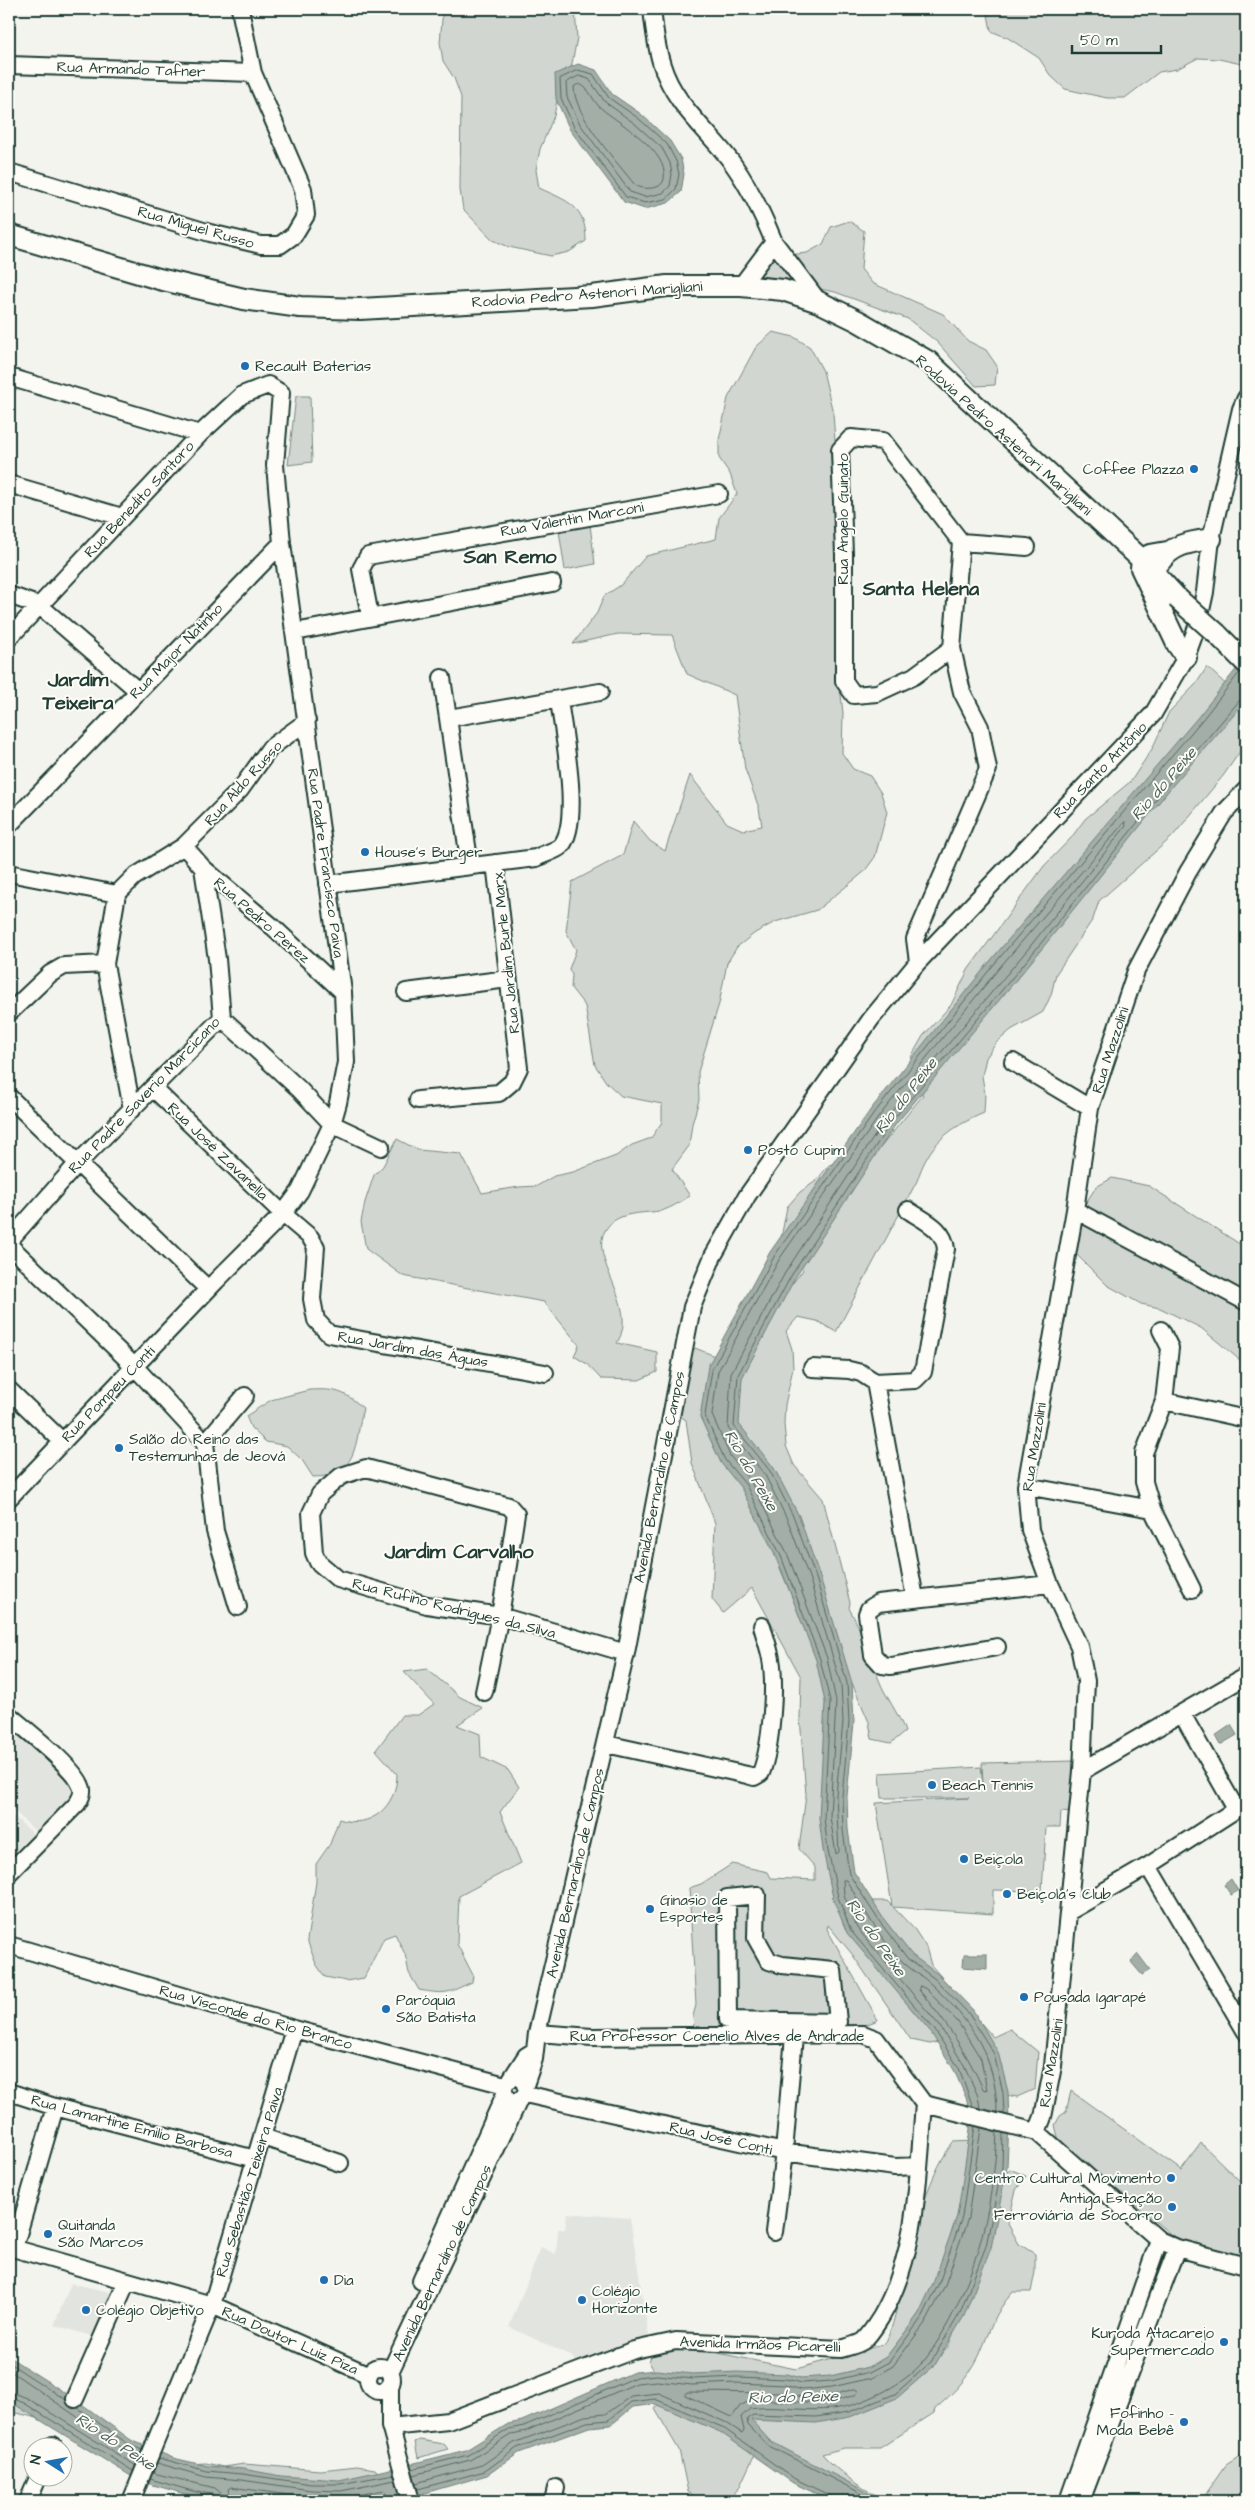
<svg xmlns="http://www.w3.org/2000/svg" width="1255" height="2510" viewBox="0 0 1255 2510" font-family="'Architects Daughter',sans-serif">
  <style>
    .built { fill: #e2e5df }
    .green { fill: #d1d6d1; stroke: #788a82 }
    .water { fill: #a3aea7; stroke: #6e8179 }
    .lines { fill: none; stroke-linecap: round; stroke-linejoin: round }
    .shore { stroke: #546a62; stroke-width: 1 }
    .minor-casing { stroke: #1f3d34; stroke-width: 20 }
    .major-casing { stroke: #1f3d34; stroke-width: 24 }
    .minor { stroke: #fdfcf7; stroke-width: 16 }
    .major { stroke: #fdfcf7; stroke-width: 20 }
    .major-bridge-casing { stroke: #1f3d34; stroke-width: 24; stroke-linecap: butt }
    .major-bridge { stroke: #fdfcf7; stroke-width: 20 }
    .poi-dot { fill: #1f6fb2; stroke: #fdfcf7; stroke-width: 2 }
    .labels { text-anchor: middle; stroke-width: 4; stroke-linejoin: round; paint-order: stroke }
    .street-label { font-size: 15px; fill: #1f3d34; stroke: #fdfcf7 }
    .poi-label { font-size: 15px; fill: #1f3d34; stroke: #fdfcf7; text-anchor: start }
    .water-label { font-size: 16px; font-style: italic; fill: #475f56; stroke: #fdfcf7 }
    .district-label { font-size: 20px; font-weight: bold; fill: #1f3d34; stroke: #fdfcf7 }
  </style>
  <rect width="100%" height="100%" fill="#f4f4ef"/>
  <filter id="ink" filterUnits="userSpaceOnUse"><feTurbulence type="fractalNoise" baseFrequency=".02" numOctaves="2"/><feDisplacementMap in="SourceGraphic" scale="10" xChannelSelector="R" yChannelSelector="G"/><feConvolveMatrix kernelMatrix="1 2 1 2 8 2 1 2 1" color-interpolation-filters="sRGB"/></filter>
  <g filter="url(#ink)">
    <path class="built" d="M9 1727 75 1785 70 1802 37 1833 9 1806Z
      M9 1812 36 1836 9 1866Z
      M567 2213 630 2218 650 2343 581 2368 571 2356 509 2327 541 2247 556 2254 558 2229H565Z
      M71 2283 118 2294 98 2338 54 2325Z"/>
    <path class="green" d="M443 9H575L577 38 569 79 558 95 554 116 540 149 536 170 539 188C568 201 586 206 586 241L569 252 551 256 509 247 493 240 463 209 460 190 461 97 454 78 443 61 440 42Z
      M987 9H1246V65L1219 59 1198 58 1177 69 1159 72 1125 98H1107L1065 89 1050 75 1039 58 1008 38 991 31Z
      M849 221 864 231 861 269 872 283 943 314 968 341 986 350 997 366 995 385 976 386 937 342 908 319 835 292 761 277 753 265 770 257 807 253 823 244 831 227Z
      M773 332 794 337 810 347 823 371 833 413 844 566 839 677 843 713 842 753 853 769 870 776 881 793 887 812 875 857 864 872 817 910 775 922 755 933 737 947 727 963 719 1004 698 1072 699 1100 692 1124 689 1146 672 1169 690 1196C681 1201 669 1210 659 1211 641 1214 618 1211 606 1229 586 1258 641 1305 617 1343L657 1352V1372L639 1380 601 1379 587 1364 574 1356 579 1345 544 1302 403 1276 366 1249 361 1222 365 1202 374 1175 383 1166 397 1139 418 1150 461 1154 482 1193 519 1187 537 1186 554 1176 573 1172 616 1156 632 1145 651 1138 662 1122V1104L621 1096 606 1082 595 1065 585 1006 571 988 572 975 569 969 576 950 566 931 572 882 623 855 633 821 650 841 665 851 690 775 727 823 743 830 762 826 759 808 745 769 735 695 687 674 672 635 618 634 573 644 597 613 604 596 621 585 646 556 716 539 719 518 737 494 730 474 719 458V440L728 398 756 347Z
      M296 396H310L312 462 288 465Z
      M590 525 595 564 565 570 559 531Z
      M1207 667 1233 691 1246 696V743L1223 776 1172 837 1099 901 1093 919 1056 974 1051 995 1043 1012 1011 1030 996 1043 986 1058 982 1076 985 1094 984 1113C949 1128 929 1143 917 1181L836 1332 817 1321 798 1317 786 1331 792 1349 793 1368 785 1405 784 1424 786 1446 794 1465 823 1499 850 1603 849 1608C862 1631 869 1655 879 1680 886 1698 899 1713 905 1732L891 1743 872 1739 869 1722 784 1527 774 1554 827 1680V1831L868 1901H887L892 1906 876 1803 969 1798H882L880 1773 981 1767 983 1785 982 1763 1076 1761 1074 1813 1061 1812 1060 1827H1046L1042 1891 993 1890V1914L893 1907 915 1930 926 1947 931 1965 993 2037 1010 2029 1038 2052 1035 2089 1017 2097 999 2094 947 2040 930 2044 911 2040 852 1954 828 1925 827 1929 878 2020 860 2027H694L693 2016 696 2005 689 1888 701 1884 732 1864 768 1872 771 1878 815 1880V1867L799 1849 806 1795 800 1717 801 1677 752 1588 723 1613 712 1599 715 1523 692 1463 686 1420 680 1416C679 1394 679 1365 695 1348L715 1356 744 1346 803 1270 780 1243 787 1207 800 1192 816 1181 829 1165 847 1159 866 1160 881 1147 923 1095 912 1076 911 1057 923 1036 951 1005 968 970 1044 866 1071 838 1085 819 1131 781 1152 749 1169 712 1196 684Z
      M1112 1178 1149 1186 1246 1248V1365L1201 1328 1160 1308 1141 1304 1107 1285 1076 1254 1085 1204 1096 1187Z
      M309 1390C335 1389 343 1390 363 1408 355 1444 358 1477 313 1477L302 1460 287 1446 266 1442 251 1428 246 1416 271 1400Z
      M427 1669 460 1697 483 1708 457 1725 480 1734 481 1757 508 1770 519 1787 500 1812 521 1863 459 1896 457 1944 473 1975 472 1982C447 1993 448 1995 419 1990L409 1973 405 1954 395 1934 384 1938 364 1978 346 1981 325 1977 316 1964 307 1940 316 1882V1864L330 1844 339 1819C371 1830 397 1806 397 1774L376 1750 402 1715H418L434 1704 404 1672Z
      M1071 2091 1181 2170 1201 2143 1246 2187V2262L1193 2253 1059 2141 1055 2125 1060 2116 1066 2112Z
      M972 2141 979 2176 913 2376 948 2347 979 2267 996 2184 1010 2169 1026 2176 1016 2190 1008 2224 1019 2244 1035 2254V2272L1031 2292H1013C994 2313 990 2331 979 2356 968 2378 953 2394 935 2409L934 2413 880 2448H844L822 2454C842 2475 862 2490 889 2501H835L759 2445 739 2488 727 2501H703L688 2492 679 2450 655 2409 668 2394 649 2362 655 2344H674L796 2369 885 2344C894 2325 897 2306 902 2285 914 2237 924 2183 953 2142Z
      M9 2382 58 2418H37L9 2411Z
      M420 2440 444 2444 448 2449 418 2458 415 2442Z
      M1246 2452V2501H1201L1226 2465Z
      M206 2463 224 2467 244 2464 320 2470 357 2466 375 2469 406 2501H246L203 2489 152 2485 151 2474 167 2465Z"/>
    <path class="water" d="M578 64 596 70 612 94 641 114 670 141 681 159 684 174 681 192 668 203 645 209 624 202 570 130 556 99 555 74Z
      M1246 657V701L1173 785 1036 956 896 1124 795 1278 742 1378 739 1424 774 1468 799 1516 820 1577 852 1683 854 1722 847 1796 848 1829 854 1872 883 1918 912 1955 939 1975 973 2010 998 2052 1008 2092 1009 2122 1007 2167 991 2248 964 2316 935 2365 897 2398 850 2417 816 2423 751 2420 770 2441 884 2501 828 2499 793 2483 720 2432 655 2404 633 2407 611 2425 589 2427 519 2453 487 2475 397 2501H232L196 2497 139 2481 9 2401V2357L75 2399 131 2440 173 2458 208 2466 243 2469 281 2476 339 2480 399 2467 466 2450 508 2424 522 2421 634 2372 657 2370 692 2374 737 2372 786 2374 801 2378 830 2376 869 2367 886 2357 906 2331 919 2313 934 2281 957 2216 961 2192 970 2129 967 2100 954 2070 930 2031 847 1933 833 1898 823 1850 819 1818 825 1702 816 1660 777 1558 741 1488 721 1463 700 1417 708 1366 770 1252 871 1109 991 960 1198 717Z
      M1231 1725 1237 1735 1220 1745 1215 1736Z
      M1231 1879 1238 1891 1231 1895 1224 1885Z
      M964 1954H987V1969L963 1967Z
      M1138 1954 1150 1970 1142 1975 1131 1962Z"/>
    <g class="lines">
      <path class="shore" d="M578 70 593 74 609 98 638 118 667 144 676 161 679 174 676 189 666 199 645 203 626 197 574 127 561 98 560 79Z
        M579 76 589 79 605 102 634 123 662 148 670 163 672 174 670 186 663 193 645 197 630 192 580 124 567 97 566 83Z
        M579 84C590 87 593 103 602 109 620 124 669 151 664 179 663 183 661 185 657 187 648 189 642 189 635 185 617 162 574 116 574 87Z
        M1125 822 1126 826 1028 949 887 1117 822 1216 785 1273 731 1373 728 1428 765 1475 788 1521 810 1580 841 1685 843 1722 836 1795 839 1852 836 1854 830 1817 836 1701 827 1658 787 1553 751 1482 730 1456 712 1415 718 1371 780 1258 880 1115 1000 967Z
        M920 1986 926 1989 958 2022 981 2059 987 2090 983 2089C967 2052 945 2021 919 1990Z
        M973 2107 959 2068 934 2029 851 1931 838 1897 828 1850 824 1818 830 1701 820 1659 781 1556 746 1485 725 1460 705 1416 712 1369 775 1255 875 1112 995 963 1202 720 1240 672
        M980 2108 978 2096 964 2065 939 2025 857 1928 844 1895 843 1880H846C863 1907 882 1943 905 1964 914 1972 924 1977 932 1985 971 2021 997 2058 997 2113
        M1004 2114 1003 2093 994 2054 969 2014 935 1979 908 1959 879 1921 849 1874 843 1830 842 1796 849 1722 847 1683 816 1578 794 1518 770 1471 734 1426 738 1375 791 1276 892 1121 1033 953 1170 782 1240 700 1246 698
        M9 2363 66 2400
        M9 2370 124 2449 139 2456
        M855 2389 858 2391 857 2394C821 2409 786 2398 749 2401L740 2406 732 2417 685 2395 687 2392 784 2393 802 2397 832 2395Z
        M9 2391 27 2398 136 2466
        M9 2397 24 2403 133 2471
        M78 2408 128 2444 142 2450
        M159 2458 207 2471 242 2474 311 2484H340L394 2474
        M157 2463 206 2477 241 2480 311 2490 341 2491 395 2480
        M412 2469 468 2455 509 2429 524 2426 636 2377 657 2375 692 2379 737 2377 786 2379 802 2383 831 2381 870 2372 889 2362 923 2316 939 2283 962 2217 975 2126
        M153 2473 215 2488 222 2494 223 2501
        M414 2475 470 2460 512 2434 526 2431 637 2383 657 2381 692 2385 736 2383 785 2385 802 2390 832 2387 872 2378 893 2366 928 2319 945 2285 968 2218 981 2128
        M150 2479 196 2492 213 2494 217 2501
        M416 2483 482 2465 514 2443 585 2416 606 2414 631 2396 659 2393 725 2422 742 2433 744 2430 741 2417 750 2409C782 2404 813 2415 848 2406 876 2398 909 2381 927 2357 973 2293 994 2209 997 2132
        M418 2489 485 2471 517 2448 587 2422 609 2420 631 2402 655 2399 722 2427 795 2479 829 2495 832 2501
        M231 2501 228 2489 231 2487 311 2498H342L384 2490 386 2492 385 2501
        M876 2501 767 2445 748 2425 747 2419 753 2415 816 2417 849 2412 895 2394 931 2362 960 2313 986 2246 1002 2167 1003 2133"/>
      <defs>
        <path id="minor" d="M652 9C654 27 656 47 662 65 674 105 710 132 733 164 750 188 763 215 774 242L741 286
          M9 65 253 73
          M9 172 210 233 261 245H280L294 235 306 215 303 189 253 73 240 9
          M774 242 819 302
          M9 377 200 434
          M9 484 122 517
          M961 542 1027 547
          M9 595 40 606 137 690
          M370 616 361 569 368 556 719 494
          M295 632 552 583
          M9 638 200 434 242 395 268 385 281 393 275 465 282 543 343 992 346 1062 338 1103 332 1124 300 1191 283 1214 216 1281 9 1498
          M442 678 470 866
          M449 718 600 692
          M9 825 282 543
          M184 846 203 868 273 927 343 992
          M9 873 117 894
          M328 884 536 858C543 854 556 851 561 846 582 822 563 732 559 700
          M918 962 915 939 988 769 980 727 962 692 952 648 961 542 883 441 851 438 840 450 844 554V681L854 695 877 693 914 676 952 648
          M406 992 508 979
          M9 1013 50 974 64 966 105 964
          M222 1018 299 1089 332 1124 381 1147
          M1013 1062 1090 1108
          M153 1088 283 1214 310 1237 316 1247 312 1299 316 1320 329 1334 545 1373
          M9 1097 208 1289
          M418 1100 499 1093 512 1082 519 1068 495 863
          M132 1109 105 964 117 894 134 877 184 846 240 790 270 748 307 721
          M1075 1210 1246 1302
          M9 1241 77 1164 222 1018 217 959 203 868
          M9 1245 134 1366 205 1443
          M1161 1330 1170 1348 1164 1401 1144 1453V1482L1152 1509 1192 1589
          M812 1368 849 1370 861 1373 875 1382 915 1380 923 1372 946 1249C944 1228 924 1221 908 1210
          M875 1382 915 1598
          M9 1390 63 1442
          M1164 1401 1246 1419
          M1026 1486 1152 1509
          M238 1607 215 1531 205 1443 245 1396
          M997 1647 891 1666 882 1665 873 1655 867 1614 869 1609 878 1603 1050 1584
          M484 1692 500 1616 516 1514 509 1506 366 1468 341 1476 320 1494 311 1513 314 1553 318 1562 338 1579 427 1605 500 1616 626 1653
          M1182 1714 1236 1809
          M9 1715C26 1730 74 1767 81 1786 84 1792 81 1798 77 1804L9 1873
          M606 1744 747 1775 754 1777 761 1773C771 1747 776 1687 771 1659 769 1648 765 1637 762 1626
          M1082 1771 1246 1676
          M1148 1866 1246 2032
          M757 1895 756 1938 769 1961 782 1965 833 1970 838 2022 728 2020 727 1898Z
          M1070 1911 1148 1866 1246 1803
          M9 1945 294 2029 505 2085
          M537 2033 592 2037 863 2034 876 2039 924 2104
          M511 2079 526 2056 534 2051
          M525 2085 534 2059 537 2033 626 1653 692 1307 713 1256 747 1196 871 1019 918 962 1153 714 1186 657 1198 624 1205 592 1211 539 1241 409 1246 398
          M9 2092 55 2107 255 2159
          M525 2094 784 2152 895 2167 919 2166
          M924 2104 1037 2132 1159 2240 1177 2248 1246 2266
          M1037 2132 1043 2117 1053 2066 1082 1771 1086 1681 1079 1646 1050 1584 1030 1530 1026 1486 1075 1210 1090 1108 1136 971 1188 872 1224 813 1246 790
          M263 2137 340 2163
          M774 2232 784 2152 794 2036
          M9 2247 212 2305 369 2375
          M14 2248 55 2107
          M421 2281 505 2094
          M368 2379a12 12 0 1 1 24 0a12 12 0 1 1-24 0Z
          M390 2372 519 2100
          M390 2385V2425L411 2501
          M75 2399 127 2281
          M390 2427 448 2421 634 2350 676 2341 841 2349C847 2347 857 2345 863 2341 870 2335 876 2325 881 2317 918 2254 918 2174 924 2104
          M52 2448 53 2445
          M28 2501 38 2478
          M131 2501 212 2305 294 2029
          M553 2501 556 2488
          M1068 2501 1159 2240
          M1081 2501 1177 2248"/>
        <path id="major" d="M9 235 159 279 244 299 300 307 360 309 592 296 667 286H741L783 290 819 302 858 321 929 362 1142 560 1177 598
          M1167 552 1150 555 1142 560 1141 568 1177 644 1186 657
          M1159 563C1172 544 1190 542 1211 539
          M1217 634 1246 663"/>
      </defs>
      <use href="#minor" class="minor-casing"/>
      <use href="#major" class="major-casing"/>
      <use href="#minor" class="minor"/>
      <use href="#major" class="major"/>
      <defs>
        <path id="major-bridge" d="M1177 598 1217 634"/>
      </defs>
      <use href="#major-bridge" class="major-bridge-casing"/>
      <use href="#major-bridge" class="major-bridge"/>
    </g>
  </g>
  <g class="poi-dot">
    <circle cx="245" cy="366" r="5"/>
    <circle cx="1194" cy="469" r="5"/>
    <circle cx="365" cy="852" r="5"/>
    <circle cx="748" cy="1150" r="5"/>
    <circle cx="119" cy="1448" r="5"/>
    <circle cx="932" cy="1785" r="5"/>
    <circle cx="964" cy="1859" r="5"/>
    <circle cx="1007" cy="1894" r="5"/>
    <circle cx="650" cy="1909" r="5"/>
    <circle cx="1024" cy="1997" r="5"/>
    <circle cx="386" cy="2009" r="5"/>
    <circle cx="1171" cy="2178" r="5"/>
    <circle cx="1172" cy="2207" r="5"/>
    <circle cx="48" cy="2234" r="5"/>
    <circle cx="324" cy="2280" r="5"/>
    <circle cx="582" cy="2300" r="5"/>
    <circle cx="86" cy="2310" r="5"/>
    <circle cx="1224" cy="2342" r="5"/>
    <circle cx="1184" cy="2422" r="5"/>
  </g>
  <g class="labels">
    <g class="street-label">
      <text transform="translate(131 69) rotate(2)" y="5">Rua Armando Tafner</text>
      <text transform="translate(196 227) rotate(16)" y="5">Rua Miguel Russo</text>
      <text transform="translate(587 294) rotate(-4)" y="5">Rodovia Pedro Astenori Marigliani</text>
      <text transform="translate(1004 435) rotate(42)" y="5">Rodovia Pedro Astenori Marigliani</text>
      <text transform="translate(139 499) rotate(-47)" y="5">Rua Benedito Santoro</text>
      <text transform="translate(572 519) rotate(-10)" y="5">Rua Valentin Marconi</text>
      <text transform="translate(843 519) rotate(-90)" y="5">Rua Angelo Guinato</text>
      <text transform="translate(176 651) rotate(-46)" y="5">Rua Major Natinho</text>
      <text transform="translate(1100 770) rotate(-46)" y="5">Rua Santo Antônio</text>
      <text transform="translate(243 783) rotate(-48)" y="5">Rua Aldo Russo</text>
      <text transform="translate(326 863) rotate(82)" y="5">Rua Padre Francisco Paiva</text>
      <text transform="translate(262 920) rotate(41)" y="5">Rua Pedro Perez</text>
      <text transform="translate(506 953) rotate(-96)" y="5">Rua Jardim Burle Marx</text>
      <text transform="translate(1110 1050) rotate(-72)" y="5">Rua Mazzolini</text>
      <text transform="translate(144 1095) rotate(-46)" y="5">Rua Padre Saverio Marcicano</text>
      <text transform="translate(218 1151) rotate(44)" y="5">Rua José Zavanella</text>
      <text transform="translate(413 1349) rotate(10)" y="5">Rua Jardim das Águas</text>
      <text transform="translate(108 1394) rotate(-46)" y="5">Rua Pompeu Conti</text>
      <text transform="translate(1034 1447) rotate(-81)" y="5">Rua Mazzolini</text>
      <text transform="translate(659 1477) rotate(-79)" y="5">Avenida Bernardino de Campos</text>
      <text transform="translate(454 1608) rotate(14)" y="5">Rua Rufino Rodrigues da Silva</text>
      <text transform="translate(575 1873) rotate(-77)" y="5">Avenida Bernardino de Campos</text>
      <text transform="translate(256 2017) rotate(16)" y="5">Rua Visconde do Rio Branco</text>
      <text x="717" y="2041">Rua Professor Coenelio Alves de Andrade</text>
      <text transform="translate(1051 2063) rotate(-81)" y="5">Rua Mazzolini</text>
      <text transform="translate(132 2126) rotate(15)" y="5">Rua Lamartine Emilio Barbosa</text>
      <text transform="translate(721 2138) rotate(13)" y="5">Rua José Conti</text>
      <text transform="translate(249 2182) rotate(-73)" y="5">Rua Sebastião Teixeira Paiva</text>
      <text transform="translate(442 2263) rotate(-65)" y="5">Avenida Bernardino de Campos</text>
      <text transform="translate(290 2340) rotate(24)" y="5">Rua Doutor Luiz Piza</text>
      <text transform="translate(760 2344) rotate(2)" y="5">Avenida Irmãos Picarelli</text>
    </g>
    <g class="poi-label">
      <text x="255" y="371">Recault Baterias</text>
      <text x="1184" y="474" text-anchor="end">Coffee Plazza</text>
      <text x="375" y="857">House's Burger</text>
      <text x="758" y="1155">Posto Cupim</text>
      <text x="129" y="1444">Salão do Reino das<tspan x="129" dy="17">Testemunhas de Jeová</tspan></text>
      <text x="942" y="1790">Beach Tennis</text>
      <text x="974" y="1864">Beiçola</text>
      <text x="1017" y="1899">Beiçola's Club</text>
      <text x="660" y="1905">Ginasio de<tspan x="660" dy="17">Esportes</tspan></text>
      <text x="1034" y="2002">Pousada Igarapé</text>
      <text x="396" y="2005">Paróquia<tspan x="396" dy="17">São Batista</tspan></text>
      <text x="1161" y="2183" text-anchor="end">Centro Cultural Movimento</text>
      <text x="1162" y="2203" text-anchor="end">Antiga Estação<tspan x="1162" dy="17">Ferroviária de Socorro</tspan></text>
      <text x="58" y="2230">Quitanda<tspan x="58" dy="17">São Marcos</tspan></text>
      <text x="334" y="2285">Dia</text>
      <text x="592" y="2296">Colégio<tspan x="592" dy="17">Horizonte</tspan></text>
      <text x="96" y="2315">Colégio Objetivo</text>
      <text x="1214" y="2338" text-anchor="end">Kuroda Atacarejo<tspan x="1214" dy="17">Supermercado</tspan></text>
      <text x="1174" y="2418" text-anchor="end">Fofinho -<tspan x="1174" dy="17">Moda Bebê</tspan></text>
    </g>
    <g class="water-label">
      <text transform="translate(1163 783) rotate(-49)" y="6">Rio do Peixe</text>
      <text transform="translate(905 1095) rotate(-52)" y="6">Rio do Peixe</text>
      <text transform="translate(752 1470) rotate(60)" y="6">Rio do Peixe</text>
      <text transform="translate(877 1937) rotate(55)" y="6">Rio do Peixe</text>
      <text transform="translate(793 2396) rotate(-1)" y="6">Rio do Peixe</text>
      <text transform="translate(116 2441) rotate(33)" y="6">Rio do Peixe</text>
    </g>
    <g class="district-label">
      <text x="510" y="563">San Remo</text>
      <text x="921" y="595">Santa Helena</text>
      <text x="78" y="686">Jardim<tspan x="78" dy="23">Teixeira</tspan></text>
      <text x="459" y="1558">Jardim Carvalho</text>
    </g>
  </g>
  <rect width="1255" height="2510" fill="none" stroke="#fdfcf7" stroke-width="30"/>
  <rect x="15" y="15" width="1225" height="2480" fill="none" stroke="#1f3d34" stroke-width="2" filter="url(#ink)"/>
  <g transform="translate(48 2462) rotate(281)"><circle r="24" fill="#fdfcf7" stroke="#a4b0a9"/>
  <path d="M0-4L9 19L0 12L-9 19Z" fill="#1f6fb2"/>
  <text y="-8" font-size="14" font-weight="bold" text-anchor="middle" fill="#1f3d34">N</text>
  </g>
  <path d="M1072 45v8h89v-8" fill="none" stroke="#1f3d34" stroke-width="2.5"/>
  <text x="1080" y="45" font-size="15" fill="#1f3d34" stroke="#fdfcf7" stroke-width="4" paint-order="stroke">50 m</text>
</svg>
